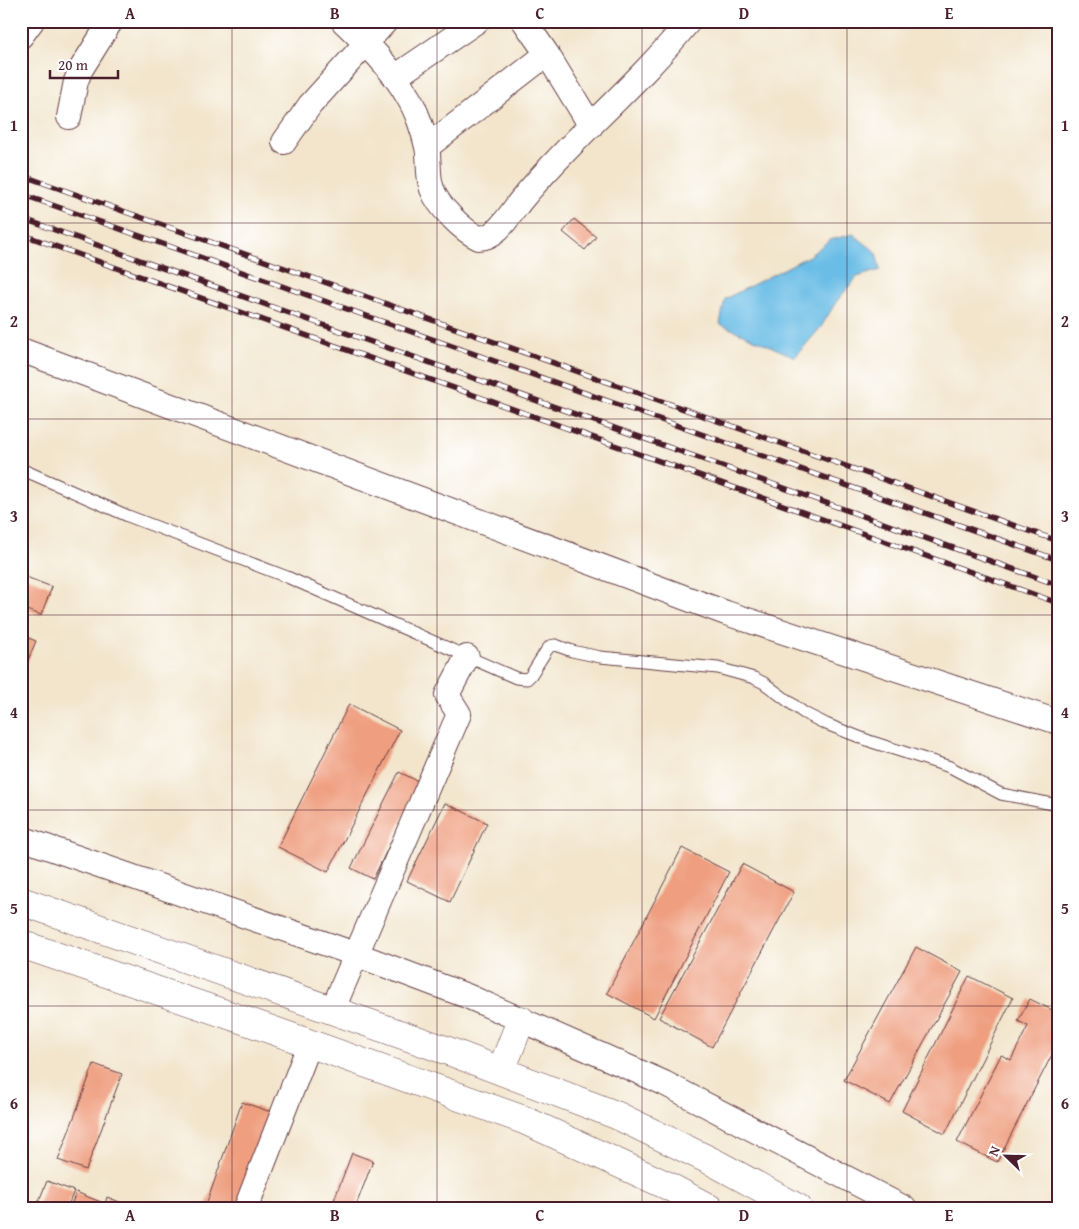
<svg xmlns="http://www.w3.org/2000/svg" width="1079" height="1229" viewBox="0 0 1079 1229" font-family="'Gentium Book Plus',serif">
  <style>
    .water { fill: #6abde6; stroke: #5a6e88 }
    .building { fill: #ef9f80 }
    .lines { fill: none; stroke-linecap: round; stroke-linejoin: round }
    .service-casing { stroke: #633d43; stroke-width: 13 }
    .minor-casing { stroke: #633d43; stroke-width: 26 }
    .tertiary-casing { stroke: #633d43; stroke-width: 29 }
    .service { stroke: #fff; stroke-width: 11 }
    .minor { stroke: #fff; stroke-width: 24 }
    .tertiary { stroke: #fff; stroke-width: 28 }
    .rail-casing { stroke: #4a1f2b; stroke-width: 5.5 }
    .rail { stroke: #fff; stroke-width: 4; stroke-dasharray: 11; stroke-linecap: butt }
    .grid { fill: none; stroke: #4a1f2b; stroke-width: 1; stroke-opacity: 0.55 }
    .neatline { fill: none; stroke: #4a1f2b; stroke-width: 2 }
    .grid-label { font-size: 16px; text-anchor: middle; font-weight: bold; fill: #4a1f2b }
  </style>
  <rect width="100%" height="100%" fill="#fff"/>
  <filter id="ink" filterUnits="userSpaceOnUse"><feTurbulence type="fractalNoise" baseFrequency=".02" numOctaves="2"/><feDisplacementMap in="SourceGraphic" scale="10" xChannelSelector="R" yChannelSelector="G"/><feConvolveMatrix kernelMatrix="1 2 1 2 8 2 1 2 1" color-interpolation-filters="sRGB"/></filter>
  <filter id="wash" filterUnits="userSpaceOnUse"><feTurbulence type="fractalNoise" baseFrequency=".0096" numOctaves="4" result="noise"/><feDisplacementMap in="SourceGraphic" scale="20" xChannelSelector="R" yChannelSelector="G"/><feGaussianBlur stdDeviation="1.12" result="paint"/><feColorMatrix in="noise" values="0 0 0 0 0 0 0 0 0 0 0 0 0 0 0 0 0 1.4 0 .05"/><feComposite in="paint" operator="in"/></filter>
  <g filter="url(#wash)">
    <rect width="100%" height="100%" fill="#f2e5cc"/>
    <path class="water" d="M853 234 876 252 880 270 857 277 836 302 821 327 795 357 720 324 725 299 809 256 830 240Z"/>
    <g id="blocks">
      <path class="building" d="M574 219 596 237 585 250 563 232Z
        M21 575 52 587 41 615 21 608Z
        M21 635 36 641 21 677Z
        M349 704 400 730 328 872 278 847Z
        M399 772 420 782 373 879 351 868Z
        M445 803 487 823 450 902 407 881Z
        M682 848 729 872 654 1018 607 993Z
        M742 864 794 892 712 1047 659 1018Z
        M916 947 962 972 890 1104 844 1080Z
        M969 976 1013 998 945 1134 902 1111Z
        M1030 999 1058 1013V1043L997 1162 957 1142 1001 1055 1011 1060 1028 1026 1018 1021Z
        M94 1064 122 1074 86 1170 58 1160Z
        M242 1102 271 1112 237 1208H205Z
        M352 1153 373 1161 355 1208H331Z
        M47 1181 74 1191 67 1208H36Z
        M76 1192 103 1203 101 1208H70Z
        M107 1197 135 1208H104Z"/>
    </g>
  </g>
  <g filter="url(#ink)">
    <use href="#blocks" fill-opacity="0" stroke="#633d43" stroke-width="1"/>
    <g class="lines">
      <defs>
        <path id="service" d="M21 469 128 516 287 577 516 678 527 679 531 675 546 651 550 646 555 645 572 651 600 657 718 668 754 678 764 683 804 713 826 724 872 742 950 767 1001 794 1058 805"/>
        <path id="minor" d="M343 21C367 44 392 68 408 97 416 109 424 133 427 147 430 161 427 176 432 189 438 206 463 231 479 238 498 238 511 212 522 199 574 136 638 85 689 21
          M524 21 547 54 591 126
          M21 36 32 21
          M395 77 477 21
          M69 117 76 81 81 69 111 21
          M284 142 310 105 386 21
          M427 147 547 54
          M21 350 726 613 1058 722
          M21 838 355 954 467 996 664 1083 904 1208
          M332 1011 459 714 447 695 467 657
          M246 1208 310 1043"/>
        <path id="tertiary" d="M21 901 451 1052 616 1115 715 1163 798 1208
          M21 944 255 1024 524 1120 668 1186 709 1208
          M501 1071 521 1020"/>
      </defs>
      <use href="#service" class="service-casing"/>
      <use href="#minor" class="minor-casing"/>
      <use href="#tertiary" class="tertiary-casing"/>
      <use href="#service" class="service"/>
      <use href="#minor" class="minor"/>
      <use href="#tertiary" class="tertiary"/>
      <defs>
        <path id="rail" d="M21 175 1058 541
          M21 194 1058 560
          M21 218 1058 585
          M21 234 1058 603"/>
      </defs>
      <use href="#rail" class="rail-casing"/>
      <use href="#rail" class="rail"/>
    </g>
  </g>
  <path class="grid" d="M232 21V1208M437 21V1208M642 21V1208M847 21V1208M21 223H1058M21 419H1058M21 615H1058M21 810H1058M21 1006H1058"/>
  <rect width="1079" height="1229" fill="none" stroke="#fff" stroke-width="55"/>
  <g transform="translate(1006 1156) rotate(293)" stroke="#ffffff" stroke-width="4" paint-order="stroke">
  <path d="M0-4L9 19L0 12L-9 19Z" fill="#4a1f2b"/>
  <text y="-8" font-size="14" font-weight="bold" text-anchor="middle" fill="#4a1f2b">N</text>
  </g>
  <path d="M50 70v8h68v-8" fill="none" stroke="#4a1f2b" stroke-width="2.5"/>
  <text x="58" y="70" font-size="15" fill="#4a1f2b" stroke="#ffffff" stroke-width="4" paint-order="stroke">20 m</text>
  <rect x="28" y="28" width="1024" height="1174" class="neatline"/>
  <g class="grid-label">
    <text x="130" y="19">A</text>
    <text x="335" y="19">B</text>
    <text x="540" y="19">C</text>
    <text x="744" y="19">D</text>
    <text x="949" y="19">E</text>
    <text x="14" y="131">1</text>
    <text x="1065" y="131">1</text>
    <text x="14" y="327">2</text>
    <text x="1065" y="327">2</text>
    <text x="14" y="522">3</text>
    <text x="1065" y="522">3</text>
    <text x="14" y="718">4</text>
    <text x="1065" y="718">4</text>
    <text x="14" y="914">5</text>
    <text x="1065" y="914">5</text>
    <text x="14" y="1109">6</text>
    <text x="1065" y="1109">6</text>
    <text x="130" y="1221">A</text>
    <text x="335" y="1221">B</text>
    <text x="540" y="1221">C</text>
    <text x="744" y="1221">D</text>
    <text x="949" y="1221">E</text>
  </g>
</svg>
